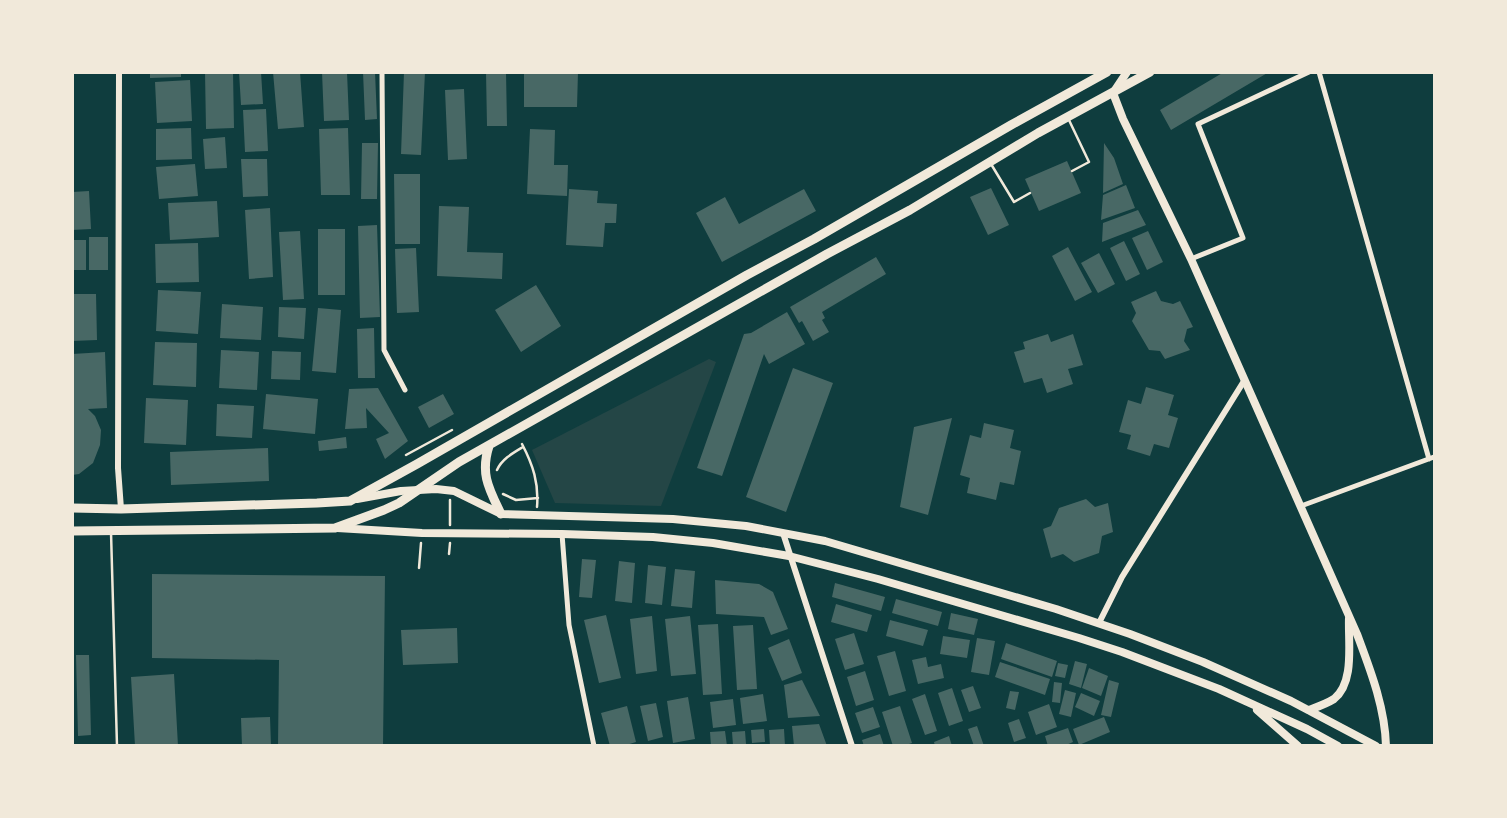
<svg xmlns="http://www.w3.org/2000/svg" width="1507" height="818" viewBox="0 0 1507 818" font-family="Karla,sans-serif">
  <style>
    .green { fill: #244646 }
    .building { fill: #486865 }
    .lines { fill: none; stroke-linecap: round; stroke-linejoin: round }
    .path { stroke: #f1e9da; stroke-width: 2.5 }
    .service { stroke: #f1e9da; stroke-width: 2.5 }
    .minor { stroke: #f1e9da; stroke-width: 5 }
    .tertiary { stroke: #f1e9da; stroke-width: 6 }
    .secondary { stroke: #f1e9da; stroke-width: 8 }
    .primary { stroke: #f1e9da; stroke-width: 9 }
  </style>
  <rect width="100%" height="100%" fill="#0f3d3e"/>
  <path class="green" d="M709 359 716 362 661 506 555 503 532 450Z"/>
  <path class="building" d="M150 72H181V77L150 78Z
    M205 72H233L234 128 206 129Z
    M239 72H261L263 104 241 105Z
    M273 72H300L304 127 278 129Z
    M322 72H347L349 120 324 121Z
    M363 72H375L377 119 365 120Z
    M404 72H425L421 155 401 154Z
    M486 72H506L507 126H487Z
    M524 72H578L577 107H524Z
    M1224 72H1269L1171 130 1160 110Z
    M190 80 192 121 157 123 155 82Z
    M464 89 467 159 448 160 445 90Z
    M266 109 268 151 245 152 243 110Z
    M191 128 192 159 156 160V129Z
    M348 128 350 195H321L319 129Z
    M530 129 555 130 554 165H568L567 196 527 194Z
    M225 137 227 168 205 169 203 139Z
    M362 143H378L377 199H361Z
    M1104 143 1114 158 1123 184 1103 193Z
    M241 159H267L268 196 243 197Z
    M1067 161 1081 193 1039 211 1025 179Z
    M195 164 198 196 159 199 156 167Z
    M394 174H420V244H395Z
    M1126 185 1135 208 1101 220 1103 195Z
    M991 188 1009 225 988 235 970 197Z
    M569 189 598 191 597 203 617 204 616 223H605L603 247 566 245Z
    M804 189 816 211 722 262 696 213 725 197 739 224Z
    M89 191 91 229 72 230V192Z
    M217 201 219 237 170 240 168 203Z
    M439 206 469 207 467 252 503 253 502 279 437 276Z
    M270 208 273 277 249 279 245 210Z
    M1138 210 1146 225 1102 242 1103 223Z
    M377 225 380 317 360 318 358 226Z
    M318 229H345V295H318Z
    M300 231 304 299 283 300 279 232Z
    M1148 231 1163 262 1147 270 1132 238Z
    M89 237H108V270H89Z
    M72 240H86V270H72Z
    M1124 241 1140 274 1126 281 1110 248Z
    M198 243 199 282 156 283 155 244Z
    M1068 247 1092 292 1075 301 1052 256Z
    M416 248 419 312 397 313 395 249Z
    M1099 253 1115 284 1098 293 1081 263Z
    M876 257 886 274 822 312 825 318 822 320 829 332 813 341 802 321 799 323 790 307Z
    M536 285 561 326 521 352 495 310Z
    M158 290 201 292 198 334 156 331Z
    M1156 291 1161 301 1173 304 1180 301 1193 327 1187 329 1184 341 1190 350 1165 359 1160 351 1149 350 1132 321 1136 313 1131 302Z
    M72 294H96L97 340 72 341Z
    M222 304 263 307 261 340 220 338Z
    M279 307 306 308 304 339 278 337Z
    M318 308 341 310 336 373 312 371Z
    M787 312 805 344 769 364 764 354 722 476 697 468 744 334 751 333Z
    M374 328 375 378H358L357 329Z
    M1048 334 1051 342 1073 334 1083 365 1068 369 1073 384 1047 393 1042 378 1024 383 1014 352 1025 349 1023 342Z
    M155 342 197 343 196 387 153 385Z
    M221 350 259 352 257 390 219 388Z
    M272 351 301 352 300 380 271 379Z
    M105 352 107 408 88 409 95 416 101 430 100 445 93 463 79 474 72 475V354Z
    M793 368 833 383 786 512 746 497Z
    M1146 387 1174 395 1168 415 1178 418 1169 448 1154 444 1150 456 1127 449 1131 435 1119 432 1128 400 1141 404Z
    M378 388 408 441 385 459 376 439 389 433 366 408 367 428 345 429 349 389Z
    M266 394 318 399 315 434 263 429Z
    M443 394 454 414 429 428 418 407Z
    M146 398 188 400 186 445 144 443Z
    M217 404 254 406 252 438 216 436Z
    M952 418 928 515 900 507 914 427Z
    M984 423 1014 430 1010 448 1021 451 1014 485 1000 482 996 500 967 493 970 478 960 475 970 435 981 438Z
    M346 437 347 448 319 451 318 441Z
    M268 448 269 481 171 485 170 452Z
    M1086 499 1095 507 1108 503 1113 532 1102 536 1099 553 1074 562 1063 554 1051 558 1043 529 1051 526 1059 508Z
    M582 559 596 560 592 598 579 597Z
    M619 561 635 563 632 603 615 601Z
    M648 565 666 567 662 605 645 603Z
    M675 569 695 571 692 608 671 606Z
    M152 574 385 576 383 746H278L279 660 152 658Z
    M715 580 759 584 773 592 788 629 771 635 764 617 716 614Z
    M835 583 885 597 881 611 832 597Z
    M896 599 942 612 938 626 892 613Z
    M836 604 872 615 867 632 831 622Z
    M951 613 978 619 974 635 948 629Z
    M606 615 621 678 599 683 584 620Z
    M652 616 657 671 636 674 630 619Z
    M690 616 696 674 671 676 665 619Z
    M890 620 928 630 923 646 886 636Z
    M718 624 722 694 703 695 698 625Z
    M753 625 757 689 737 690 733 626Z
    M457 628 458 663 403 665 401 630Z
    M854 633 864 664 845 670 835 639Z
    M943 636 970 640 967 658 940 654Z
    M977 638 995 641 989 675 971 672Z
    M789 639 802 673 782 681 768 648Z
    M1006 643 1057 661 1052 677 1001 659Z
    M895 651 906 691 889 696 877 656Z
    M76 655H89L91 735 78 736Z
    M926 657 928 667 941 664 944 678 918 684 912 660Z
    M1075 661 1087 664 1081 688 1069 684Z
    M1000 662 1050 679 1045 695 995 677Z
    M1058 663 1068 665 1065 678 1055 676Z
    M1089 668 1108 676 1101 696 1082 688Z
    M865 671 874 700 856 706 847 677Z
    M174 674 178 746H135L131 677Z
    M802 680 820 716 788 718 784 685Z
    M1109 680 1119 683 1111 717 1101 715Z
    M1054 682 1062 683 1060 703 1052 702Z
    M973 686 981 708 969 712 961 690Z
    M952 688 963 721 949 726 938 693Z
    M1065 690 1076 693 1071 717 1059 714Z
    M1010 691 1019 692 1015 710 1006 708Z
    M1081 693 1100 701 1094 716 1075 707Z
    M763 694 767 721 743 724 740 698Z
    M925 694 937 731 925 735 912 699Z
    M688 697 695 739 673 743 667 701Z
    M733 699 736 725 713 728 710 702Z
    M656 703 663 737 648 741 640 706Z
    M1049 704 1057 727 1036 735 1028 712Z
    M627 706 636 742 623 746H610L601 713Z
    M900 706 912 743 903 746H893L882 712Z
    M873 707 880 727 862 733 855 713Z
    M270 717 271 746H242L241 718Z
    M1104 717 1110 732 1079 745 1073 729Z
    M1019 719 1026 738 1014 742 1008 723Z
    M819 724 827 746H794L792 726Z
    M977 726 984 746H974L968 729Z
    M1068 728 1073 742 1064 746H1048L1045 736Z
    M764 729 765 742 752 743 751 730Z
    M784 729 785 746H770L769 730Z
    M725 731 727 746H711L710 732Z
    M745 731 746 744 733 745 732 732Z
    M880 734 884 746H864L862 740Z
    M949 736 952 746H935L934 742Z"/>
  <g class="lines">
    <path class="path" d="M522 444C533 465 539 483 537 507
      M406 455 452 430
      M497 470C502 459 513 453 523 447
      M503 494 516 500 538 498
      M450 525V500
      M449 554 450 543
      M419 568 421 543"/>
    <path class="service" d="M1068 118 1089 162 1072 171
      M991 164 1014 202 1030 193
      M111 532 117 746"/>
    <path class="minor" d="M382 72 384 350 405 390
      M1319 72 1429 459
      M1191 259 1243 238 1198 124 1309 72
      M1301 506 1434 457
      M562 534 569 625 594 746"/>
    <path class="tertiary" d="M119 72 118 468 121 509
      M783 533 852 746
      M1099 623 1122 577 1244 381"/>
    <path class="secondary" d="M1127 72 1113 93 1123 119 1191 259 1357 634C1370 669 1385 707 1386 746
      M357 499 401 491 436 489 454 491 501 514 673 519 746 526 825 541 1056 609 1130 634 1203 662 1291 701 1376 746
      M337 528 422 533 562 534 653 537 713 543 789 556 878 579 1079 638 1122 652 1219 689 1307 729 1338 746
      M1257 710 1298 746
      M1309 710C1317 707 1326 704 1334 699 1355 682 1348 643 1349 618"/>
    <path class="primary" d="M489 446C480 474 489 489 501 514
      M72 508 121 509 317 503 350 501 417 464 747 275 814 239 1011 125 1107 72
      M72 531 335 528 384 510 399 503 459 462 827 254 910 210 1038 133 1150 72"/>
  </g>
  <rect width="1507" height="818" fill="none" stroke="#f1e9da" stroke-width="148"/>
</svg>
